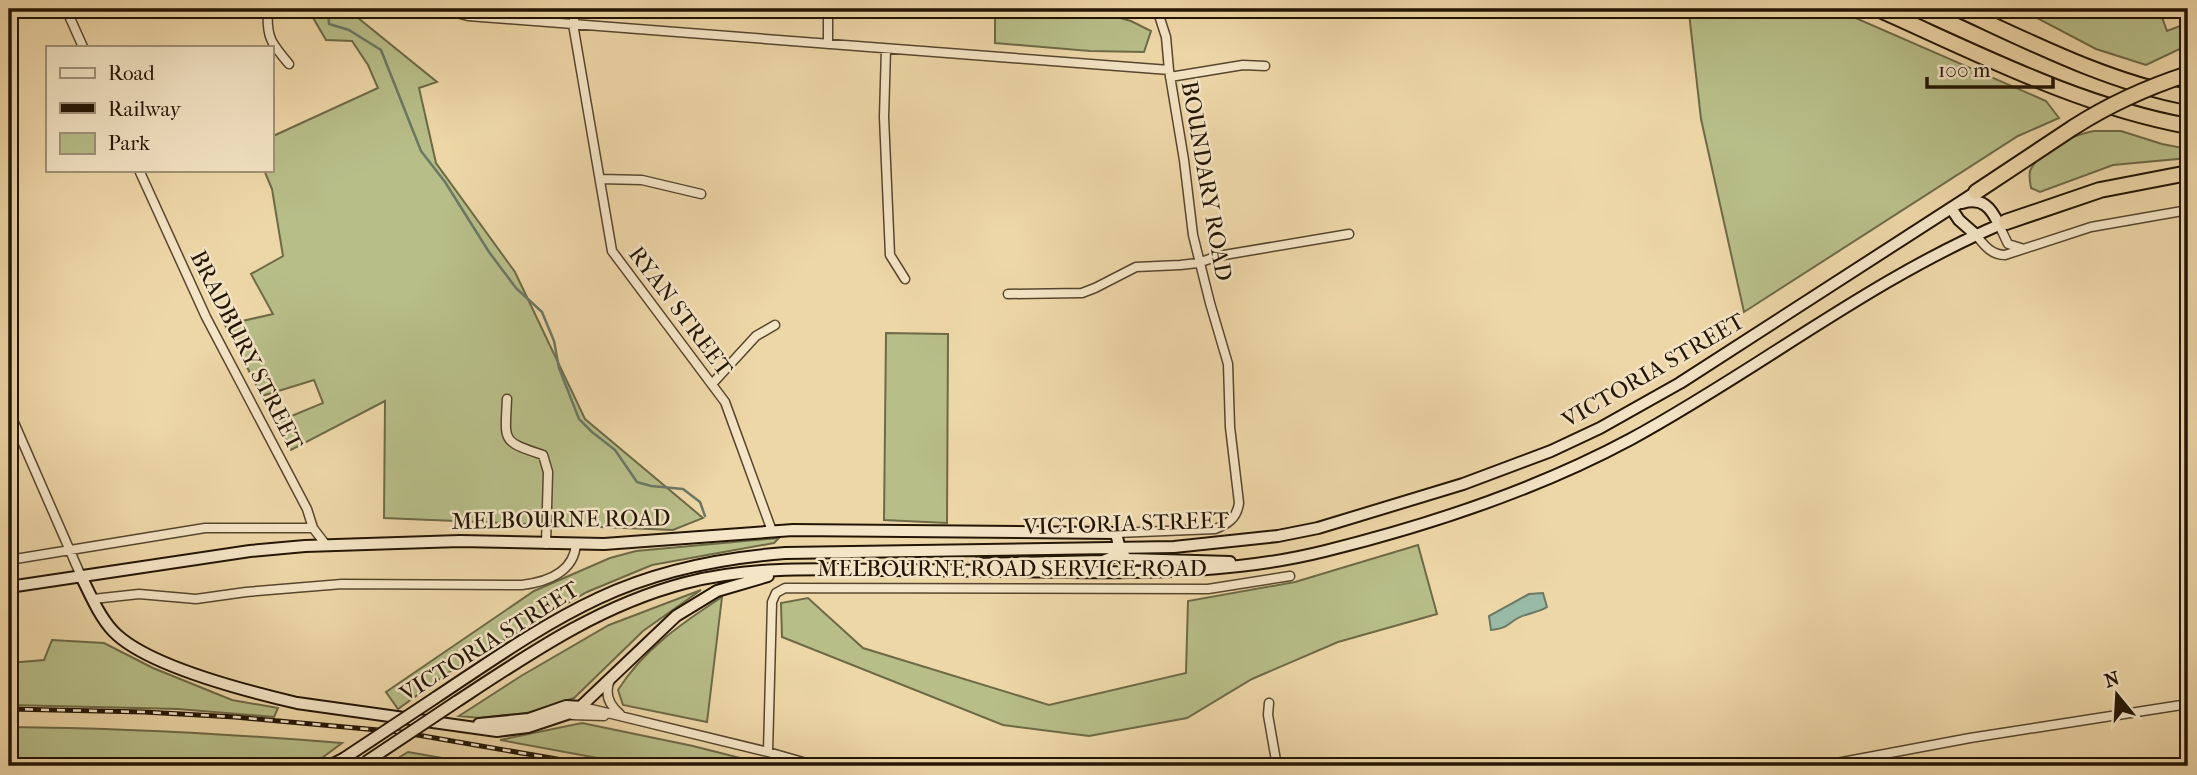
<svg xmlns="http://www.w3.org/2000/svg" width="2197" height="775" viewBox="0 0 2197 775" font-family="'IM FELL French Canon',serif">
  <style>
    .green { fill: #b7be88; stroke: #6d6a46; stroke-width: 2 }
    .water { fill: #99baa6; stroke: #6a7866; stroke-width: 2 }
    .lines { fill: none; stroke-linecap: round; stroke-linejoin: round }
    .stream { stroke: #6a7866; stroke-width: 2.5 }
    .street-casing { stroke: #56462e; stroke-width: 11 }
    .secondary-casing { stroke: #231505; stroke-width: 14 }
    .highway-casing { stroke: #231505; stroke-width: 18 }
    .street { stroke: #f4e5c6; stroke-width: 8 }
    .secondary { stroke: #f4e5c6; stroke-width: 10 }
    .highway { stroke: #eed7a7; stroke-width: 14 }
    .rail-casing { stroke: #231505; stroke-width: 5 }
    .rail { stroke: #f4e5c6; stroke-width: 2.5; stroke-dasharray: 8; stroke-linecap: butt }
    .secondary-bridge-casing { stroke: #231505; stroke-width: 14; stroke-linecap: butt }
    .highway-bridge-casing { stroke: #231505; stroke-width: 18; stroke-linecap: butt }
    .secondary-bridge { stroke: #f4e5c6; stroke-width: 10 }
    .highway-bridge { stroke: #eed7a7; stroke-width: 14 }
    .labels { text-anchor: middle; stroke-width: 5; stroke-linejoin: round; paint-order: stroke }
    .street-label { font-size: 23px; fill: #231505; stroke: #f4e5c6 }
  </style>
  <rect width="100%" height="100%" fill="#eed7a7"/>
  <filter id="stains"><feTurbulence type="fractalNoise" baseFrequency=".00286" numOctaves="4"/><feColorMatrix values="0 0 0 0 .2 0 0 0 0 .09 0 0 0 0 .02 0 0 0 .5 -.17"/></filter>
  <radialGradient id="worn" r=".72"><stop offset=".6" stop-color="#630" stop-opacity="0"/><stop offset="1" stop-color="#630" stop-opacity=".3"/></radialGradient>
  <path class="green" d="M303 9H347L437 82 419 88 436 163 515 272 585 419 703 518 673 530 384 518 385 401 291 450 277 422 323 403 314 380 262 396 225 325 273 314 251 274 283 256 272 189 264 170H271V137L378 88 368 65 352 41 326 40 312 16Z
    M980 9H1088L1131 21 1151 31 1144 52 1090 51 995 43V14Z
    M1736 9H1835L2046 101 2059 118 2018 136 1744 312 1701 119 1689 13 1733 16Z
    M2020 9H2157L2160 12 2167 31 2188 23V45L2146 65 2096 49Z
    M2094 131H2121L2162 144 2188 149V158L2113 165 2040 192 2031 188C2030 183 2029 176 2030 171 2039 149 2073 135 2094 131Z
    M886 333 948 334 947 523 884 520Z
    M779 538 774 543 652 565 587 592 452 670 398 709 386 692 534 591 610 558 636 551Z
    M1418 545 1437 614 1338 642 1252 679 1187 718 1089 736 1003 725 782 637 781 603 808 598 863 648 1049 705 1186 673 1188 601 1295 582Z
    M701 590 643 631 574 698 527 713 480 718 459 716 521 676 609 625Z
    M722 597 707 722 623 705 618 690C643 650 682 623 722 597Z
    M52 640 104 643 153 668 232 700 278 708 274 717 178 709 9 705V663L44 660Z
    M582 723 693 746 772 766H641L500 740Z
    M9 727C120 728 231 734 342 743L311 766H9Z
    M408 752 488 766H385Z"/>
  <path class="water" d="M1543 593 1547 607C1538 613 1527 613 1518 618 1506 625 1508 628 1491 630L1489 616 1529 594Z"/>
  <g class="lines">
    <path class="stream" d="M324 9 328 13 329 24 349 30 381 50 421 151 445 182 489 252 516 288 542 312 554 341 559 368 579 419 592 432 615 450 637 482 651 486 683 489 700 502 705 516"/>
    <defs>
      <path id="street" d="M66 9 83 47
        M268 9C266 37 271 43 289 64
        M442 9 468 16 1169 70
        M572 9 575 24
        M573 24 612 251 725 402 772 531
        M828 44V9
        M886 49 884 117 890 255 905 279
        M1170 77 1243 65 1265 66
        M139 170 206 317 307 509 313 528 326 545
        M600 179 642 180 701 194
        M1999 225 2008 244 2021 248
        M1976 235C1984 245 1991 255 2005 255L2091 227 2188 210
        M1008 294 1082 293 1095 288 1136 267 1180 265 1198 263 1218 256 1349 234
        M712 384 756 336 775 325
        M507 399C505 442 501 441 543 455L548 472 546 544
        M9 411 81 576
        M1116 533 1215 529C1228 524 1237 518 1239 503L1230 427 1228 364 1210 303 1193 235 1184 160 1169 70 1166 37 1157 9
        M9 560 205 528H313
        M93 599 139 594 196 599 246 592 342 584 522 585C547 582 574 572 576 544
        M610 680C604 694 609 705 620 714
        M1269 703 1268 715 1277 766
        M583 707 768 752 817 766
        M572 715 604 716
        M768 752 772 602 776 593 785 588 1208 589 1290 576
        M1821 766 1970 738 2188 704"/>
      <path id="secondary" d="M1962 203C1982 197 1991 207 1999 225
        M1951 208 1959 220 1976 235
        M978 564 1103 561 1116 556 1119 548
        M81 576C90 594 99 616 113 631 146 666 250 692 297 703L497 731 528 727 576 711 676 616 717 591 768 576
        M9 587 250 551 305 546 460 541 604 544 793 530 1116 533 1121 554 1128 559 1230 562
        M435 698C488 663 541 625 599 598 658 570 721 558 785 553L1174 547 1278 536 1318 528 1463 484 1551 451 1600 428 1680 383 1976 192
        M456 702C529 654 600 605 685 583 750 566 818 569 884 570 946 570 1007 571 1068 572 1154 573 1241 572 1325 551 1430 525 1536 490 1631 439 1758 370 1872 278 2006 222
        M479 724 529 719 566 706 583 707
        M329 766 343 759"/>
      <path id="highway" d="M1878 9C1979 54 2079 106 2188 126
        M1958 9C2032 43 2108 82 2188 97
        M1976 192 2074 127
        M2006 222 2100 190 2188 173"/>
    </defs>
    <use href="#street" class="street-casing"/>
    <use href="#secondary" class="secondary-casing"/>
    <use href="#highway" class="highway-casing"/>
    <use href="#street" class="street"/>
    <use href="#secondary" class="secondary"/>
    <use href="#highway" class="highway"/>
    <defs>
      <path id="rail" d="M9 709 144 712 235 717 400 732 597 766"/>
    </defs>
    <use href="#rail" class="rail-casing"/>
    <use href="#rail" class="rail"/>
    <defs>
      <path id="secondary-bridge" d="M343 759 435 698
        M366 762 456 702"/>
      <path id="highway-bridge" d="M2074 127C2110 104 2148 87 2188 74"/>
    </defs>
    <use href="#secondary-bridge" class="secondary-bridge-casing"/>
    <use href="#highway-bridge" class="highway-bridge-casing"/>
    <use href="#secondary-bridge" class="secondary-bridge"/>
    <use href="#highway-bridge" class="highway-bridge"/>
  </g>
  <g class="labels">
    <g class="street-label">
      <text transform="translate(1207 181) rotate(80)" y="8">BOUNDARY ROAD</text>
      <text transform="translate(681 311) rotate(53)" y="8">RYAN STREET</text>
      <text transform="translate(247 350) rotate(63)" y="8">BRADBURY STREET</text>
      <text transform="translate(1653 370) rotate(-30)" y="8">VICTORIA STREET</text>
      <text transform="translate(561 519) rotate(-1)" y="8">MELBOURNE ROAD</text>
      <text transform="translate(1126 523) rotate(-2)" y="8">VICTORIA STREET</text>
      <text x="1012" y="576">MELBOURNE ROAD SERVICE ROAD</text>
      <text transform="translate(489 641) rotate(-32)" y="8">VICTORIA STREET</text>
    </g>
  </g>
  <rect width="2197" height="775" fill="none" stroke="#eed7a7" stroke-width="35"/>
  <rect x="10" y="10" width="2176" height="754" fill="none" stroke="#231505" stroke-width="3.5"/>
  <rect x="18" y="18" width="2162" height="740" fill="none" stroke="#231505" stroke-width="2"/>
  <rect x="46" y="46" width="228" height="126" fill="#f4e5c6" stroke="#a09279" stroke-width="2"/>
  <rect x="60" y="68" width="35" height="10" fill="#f4e5c6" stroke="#a09279" stroke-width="2"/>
  <text x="108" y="80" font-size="21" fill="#231505">Road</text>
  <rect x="60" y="103" width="35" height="10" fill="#231505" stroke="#a09279" stroke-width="2"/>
  <text x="108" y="116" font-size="21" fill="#231505">Railway</text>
  <rect x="60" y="133" width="35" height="21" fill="#b7be88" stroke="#a09279" stroke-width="2"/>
  <text x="108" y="150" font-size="21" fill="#231505">Park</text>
  <g transform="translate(2117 695) rotate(342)" stroke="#f4e5c6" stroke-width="5" paint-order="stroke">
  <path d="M0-5L12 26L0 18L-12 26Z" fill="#231505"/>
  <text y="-10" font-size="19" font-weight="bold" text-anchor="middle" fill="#231505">N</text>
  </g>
  <path d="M1927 77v10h126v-10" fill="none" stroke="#231505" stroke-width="3.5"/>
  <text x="1938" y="77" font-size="21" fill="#231505" stroke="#f4e5c6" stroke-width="5" paint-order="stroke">100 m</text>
  <rect width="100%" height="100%" filter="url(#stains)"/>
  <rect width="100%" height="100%" fill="url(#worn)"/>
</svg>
